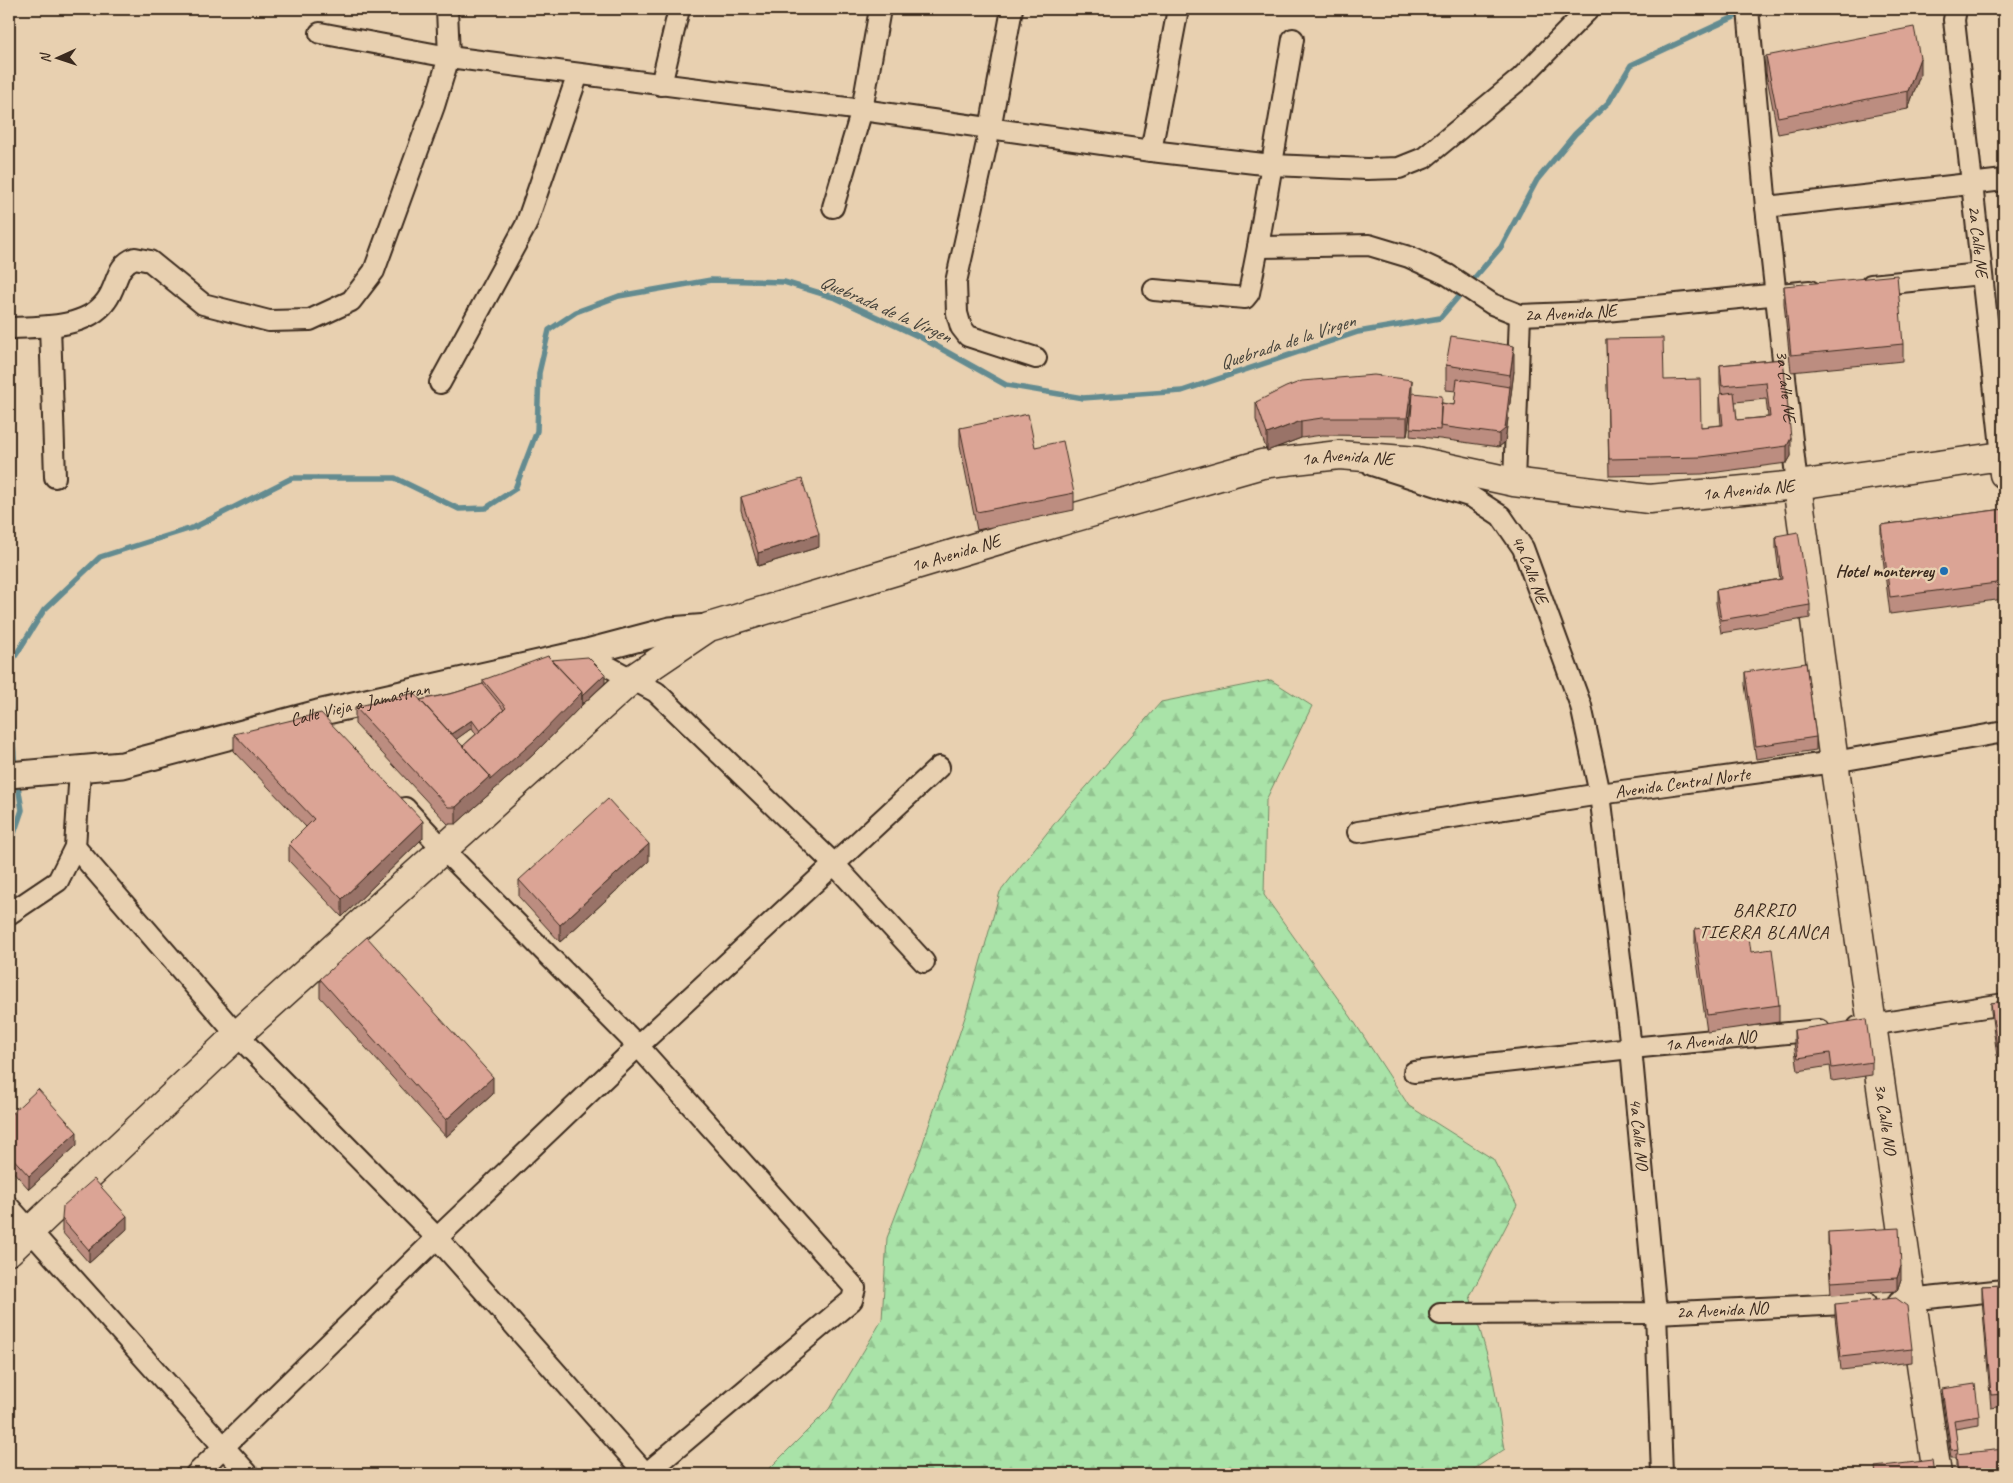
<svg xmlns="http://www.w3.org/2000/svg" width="2013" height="1483" viewBox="0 0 2013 1483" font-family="Caveat,sans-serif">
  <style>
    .forest { fill: url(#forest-firs); stroke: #728663 }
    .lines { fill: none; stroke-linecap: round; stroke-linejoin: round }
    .stream { stroke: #638b90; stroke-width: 5.5 }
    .minor-casing { stroke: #3b2a1e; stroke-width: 24 }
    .tertiary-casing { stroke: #3b2a1e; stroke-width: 29 }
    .secondary-casing { stroke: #3b2a1e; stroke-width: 31 }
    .minor { stroke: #e8d0b0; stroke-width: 20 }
    .tertiary { stroke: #e8d0b0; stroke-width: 25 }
    .secondary { stroke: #e8d0b0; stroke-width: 28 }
    .wall { fill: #bc8d80; stroke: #3b2a1e; fill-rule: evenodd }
    .shaded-wall { fill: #997368; stroke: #3b2a1e }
    .building { fill: #dba495; stroke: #3b2a1e }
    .poi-dot { fill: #1f6fb2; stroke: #e8d0b0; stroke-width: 2 }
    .labels { text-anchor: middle; stroke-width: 5; stroke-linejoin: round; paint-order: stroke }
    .street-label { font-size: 18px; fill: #3b2a1e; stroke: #e8d0b0 }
    .poi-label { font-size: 18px; font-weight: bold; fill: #3b2a1e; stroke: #e8d0b0; text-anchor: end }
    .water-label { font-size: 19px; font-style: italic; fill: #45423a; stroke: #e8d0b0 }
    .neighbourhood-label { font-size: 19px; letter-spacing: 1px; fill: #3b2a1e; stroke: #e8d0b0 }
  </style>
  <defs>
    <pattern id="forest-firs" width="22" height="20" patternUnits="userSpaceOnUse" patternTransform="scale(1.25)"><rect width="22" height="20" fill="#a9e3a8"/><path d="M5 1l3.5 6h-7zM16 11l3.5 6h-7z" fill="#92c390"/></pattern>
  </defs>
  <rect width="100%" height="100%" fill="#e8d0b0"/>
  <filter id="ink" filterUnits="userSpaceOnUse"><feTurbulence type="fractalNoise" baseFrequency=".02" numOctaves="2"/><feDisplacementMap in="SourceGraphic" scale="10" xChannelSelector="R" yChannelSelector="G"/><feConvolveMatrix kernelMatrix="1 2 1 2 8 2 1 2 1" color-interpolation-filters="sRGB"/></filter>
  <g filter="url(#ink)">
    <path class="forest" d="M1271 680 1312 706 1266 800 1264 895 1351 1017 1409 1106 1493 1159 1517 1205 1470 1296 1491 1368 1505 1449 1466 1474H1277L1271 1470 1234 1474H770L769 1469 829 1409 882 1320 887 1238 921 1149 965 1017 1000 892 1058 819 1161 702Z"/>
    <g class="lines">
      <path class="stream" d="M9 666 44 610 100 557 195 527 292 478H395L459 509 486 508 515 489 537 431 539 373 549 330 576 312 619 296 711 280 784 282 836 298 922 338 1006 385 1083 398 1182 391 1358 332 1440 318 1501 247 1537 180 1575 134 1609 102 1631 65 1745 12
        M9 691 15 769
        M9 848 22 810 17 780"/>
      <defs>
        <g id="minor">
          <path d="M1012 9 990 129 956 282 957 313 961 327 968 336 1036 358"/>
          <path id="s1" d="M1748 9 1766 207 1797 485"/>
          <path id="s2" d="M1956 9 1954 20 2002 456H2004"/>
          <path d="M320 33 449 57 862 110 1151 151 1272 165 1367 169 1399 168 1424 158 1521 78 1589 9"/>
          <path id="s3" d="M1293 39 1258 247 1369 245 1409 257 1448 275 1492 304 1520 315 1595 312 1810 291"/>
          <path d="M661 85 679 9"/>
          <path d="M1151 151 1178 9"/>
          <path d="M833 207 862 110 880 9"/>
          <path d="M1766 207 2004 180"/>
          <path d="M1871 285 1981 274"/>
          <path d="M1154 290 1245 298 1249 293 1258 247"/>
          <path d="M50 326 55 477"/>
          <path d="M9 328C39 327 86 329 106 301 118 286 115 265 135 258L150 261 203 304 269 321 310 320 351 301 374 271 434 106 449 57 447 9"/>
          <path d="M440 383 526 225 578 74"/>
          <path id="s4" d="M1372 465 1472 497 1501 516 1523 548 1581 706 1600 794 1631 1048 1656 1313 1662 1474"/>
          <path d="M1514 482 1520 315"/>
          <path d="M583 653 656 692 834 864 924 962"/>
          <path d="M405 808 442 848 638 1046 855 1288 852 1300 646 1474"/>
          <path id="s5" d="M1358 832 1600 794 1834 762 2004 732"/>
          <path d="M75 847 237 1035 437 1238 646 1474"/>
          <path d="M9 914 58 881 75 847 80 770"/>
          <path d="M1858 1027 2004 1004"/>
          <path id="s6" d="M1414 1072 1631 1048 1819 1030"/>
          <path d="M9 1207 248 1474"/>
          <path d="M1899 1301 2004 1290"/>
          <path id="s7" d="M1440 1314 1656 1313 1865 1303"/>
          <path d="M196 1474 437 1238 638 1046 939 767"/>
        </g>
        <g id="tertiary">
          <path id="s8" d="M9 775 122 765 318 713 583 653 670 630 709 627"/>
        </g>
        <g id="secondary">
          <path id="s9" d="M1797 485 1834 762 1937 1474"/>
          <path id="s10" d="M9 1251 237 1035 632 679 709 627 1069 519 1262 464 1339 455 1417 461 1514 482 1649 499 1797 485 2002 456 2004 474"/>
        </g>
      </defs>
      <use href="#minor" class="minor-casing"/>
      <use href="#tertiary" class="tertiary-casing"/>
      <use href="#secondary" class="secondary-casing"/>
      <use href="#minor" class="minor"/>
      <use href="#tertiary" class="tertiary"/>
      <use href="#secondary" class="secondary"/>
    </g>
    <path class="wall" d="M1766 56 1920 75 1908 109 1778 134 1766 73Z
      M2003 186H2004V218L2003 199Z
      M1784 286 1903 344V361L1791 372 1784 303Z
      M1606 339 1701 427 1721 425 1720 411V394H1721L1720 383V365L1783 359 1791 456 1787 463 1702 474 1609 476ZM1766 399 1768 417 1737 420 1735 402Z
      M1446 365 1514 371 1505 442 1499 447 1440 439 1410 436 1412 399 1407 436 1322 435 1301 438 1267 451 1256 420V402L1412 396 1442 403 1454 405 1456 391 1446 390Z
      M960 428 1035 447 1074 493V510L977 530 960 445Z
      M741 497 819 547 758 566 741 510Z
      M2004 509V599L1890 614 1881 542V525Z
      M1776 536 1810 605V618L1721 633 1716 603V590L1780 579 1776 549Z
      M1745 672 1816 737V750L1756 759 1745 685Z
      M483 680 605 683 582 705 534 754 456 824H448L355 724V707L420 700 454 693 483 684ZM472 728 476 734 463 746 456 739Z
      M234 734 423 838 342 917 289 861V844L306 827 234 751Z
      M649 861 560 942 519 897V880Z
      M1695 929 1718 935 1751 952 1779 1005V1022L1707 1032 1695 947Z
      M320 979 493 1094 446 1137 320 997Z
      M2004 1001V1055L1997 1056 1991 1011V1003Z
      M1794 1030 1872 1062V1075L1832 1081 1830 1066 1798 1071 1794 1043Z
      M9 1116 77 1145 29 1189 9 1167Z
      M62 1219 127 1229 89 1263 62 1232Z
      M1828 1232 1901 1279 1897 1291 1831 1295 1828 1245Z
      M2004 1285V1406L1991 1408 1982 1299V1286Z
      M1835 1304 1912 1349V1362L1841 1370 1835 1317Z
      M1942 1389 1979 1416V1425L1955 1429 1958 1454 2004 1474H1956V1458H1951L1942 1397Z"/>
    <path class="shaded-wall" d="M1920 58V75L1908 109V91Z
      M1514 346V371L1505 442 1499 447V434L1510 387V375Z
      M1412 380V397L1407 436V418Z
      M1301 421V438L1267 451V434Z
      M1791 438V456L1787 463V446Z
      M819 534V547L758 566V553Z
      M605 674V683L582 705V696Z
      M582 692V705L534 754 456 824V807Z
      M472 720V728L447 746V737Z
      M423 821V838L342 917V899Z
      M649 844V861L560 942V925Z
      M493 1077V1094L446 1137V1120Z
      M77 1132V1145L29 1189V1176Z
      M127 1216V1229L89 1263V1250Z
      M1901 1266V1279L1897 1291V1278Z"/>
    <path class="building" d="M1914 27 1920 58 1908 91 1778 117 1766 56Z
      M2003 186H2004V206Z
      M1897 275 1903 344 1791 355 1784 286Z
      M1451 336 1514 346 1510 375 1446 365Z
      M1663 338 1664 380 1700 379 1701 427 1723 425 1720 394 1734 392 1737 420 1770 417 1766 382 1722 386 1720 365 1783 359 1791 438 1787 446 1702 457 1609 459 1606 339Z
      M1374 375 1412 380 1407 418H1322L1301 421 1267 434 1256 402 1286 387 1302 381Z
      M1457 379 1510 387 1505 429 1499 434 1440 426 1441 403 1454 405Z
      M1413 393 1442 396 1440 430 1410 428Z
      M1028 414 1035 447 1063 441 1074 493 977 512 960 428Z
      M802 479 819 534 758 553 741 497Z
      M2004 509V582L1890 597 1881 525Z
      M1798 532 1810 605 1721 620 1716 590 1782 579 1776 536Z
      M548 656 582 692 534 741 490 780V776L463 746 506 708 483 680Z
      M588 657 605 674 582 696V692L551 660Z
      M1806 663 1816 737 1756 746 1745 672Z
      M483 684 504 710 480 731 472 720 451 734 420 700 454 693Z
      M414 693 490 776 456 807H448L355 707Z
      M321 713 423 821 342 899 289 844 314 819 234 734Z
      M608 799 649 844 560 925 519 880Z
      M1716 926 1718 935 1748 930 1751 952 1772 949 1779 1005 1707 1015 1695 929Z
      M367 937 493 1077 446 1120 320 979Z
      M2004 1001V1046L1997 1047 1991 1003Z
      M1866 1019 1872 1062 1832 1068 1830 1053 1798 1058 1794 1030Z
      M38 1089 77 1132 29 1176 9 1154V1116Z
      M94 1179 127 1216 89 1250 62 1219 63 1206Z
      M1899 1228 1901 1266 1897 1278 1831 1282 1828 1232Z
      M2004 1285V1394L1991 1395 1982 1286Z
      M1896 1298 1907 1306 1912 1349 1841 1357 1835 1304Z
      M1975 1384 1979 1416 1954 1420 1958 1449 1951 1450 1942 1389Z
      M2004 1449V1474H1958L1956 1454Z
      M1932 1460 1934 1474H1876L1875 1467Z"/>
  </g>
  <circle class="poi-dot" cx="1944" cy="571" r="5"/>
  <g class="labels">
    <g class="street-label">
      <text dy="6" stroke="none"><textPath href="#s2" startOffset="234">2a Calle NE</textPath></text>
      <text dy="6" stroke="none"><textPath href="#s3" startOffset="540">2a Avenida NE</textPath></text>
      <text dy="6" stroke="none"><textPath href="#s1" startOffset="379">3a Calle NE</textPath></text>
      <text dy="6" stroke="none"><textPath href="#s10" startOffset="1601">1a Avenida NE</textPath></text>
      <text dy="6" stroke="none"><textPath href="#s10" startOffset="2006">1a Avenida NE</textPath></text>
      <text dy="6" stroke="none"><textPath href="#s10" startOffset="1196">1a Avenida NE</textPath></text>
      <text dy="6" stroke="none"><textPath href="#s4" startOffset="201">4a Calle NE</textPath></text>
      <text dy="6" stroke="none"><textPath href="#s8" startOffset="359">Calle Vieja a Jamastran</textPath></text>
      <text dy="6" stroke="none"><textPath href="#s5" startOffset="328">Avenida Central Norte</textPath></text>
      <text dy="6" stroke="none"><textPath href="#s6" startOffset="298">1a Avenida NO</textPath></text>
      <text dy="6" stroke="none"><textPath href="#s9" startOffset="640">3a Calle NO</textPath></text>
      <text dy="6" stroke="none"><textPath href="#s4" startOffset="779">4a Calle NO</textPath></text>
      <text dy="6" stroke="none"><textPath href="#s7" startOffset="282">2a Avenida NO</textPath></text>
    </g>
    <g class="poi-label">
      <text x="1934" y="577">Hotel monterrey</text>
    </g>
    <g class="water-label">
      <text transform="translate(886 308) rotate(24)" y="7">Quebrada de la Virgen</text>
      <text transform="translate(1287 341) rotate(-18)" y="7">Quebrada de la Virgen</text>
    </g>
    <g class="neighbourhood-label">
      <text x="1764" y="916">BARRIO<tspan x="1764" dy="22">TIERRA BLANCA</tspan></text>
    </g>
  </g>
  <rect width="2013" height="1483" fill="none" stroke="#e8d0b0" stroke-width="30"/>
  <rect x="15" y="15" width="1983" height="1453" fill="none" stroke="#3b2a1e" stroke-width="2" filter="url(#ink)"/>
  <g transform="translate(58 58) rotate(267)" stroke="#e8d0b0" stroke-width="4" paint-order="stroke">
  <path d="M0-4L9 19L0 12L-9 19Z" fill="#3b2a1e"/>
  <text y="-8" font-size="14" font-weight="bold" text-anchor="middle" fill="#3b2a1e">N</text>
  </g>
</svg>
